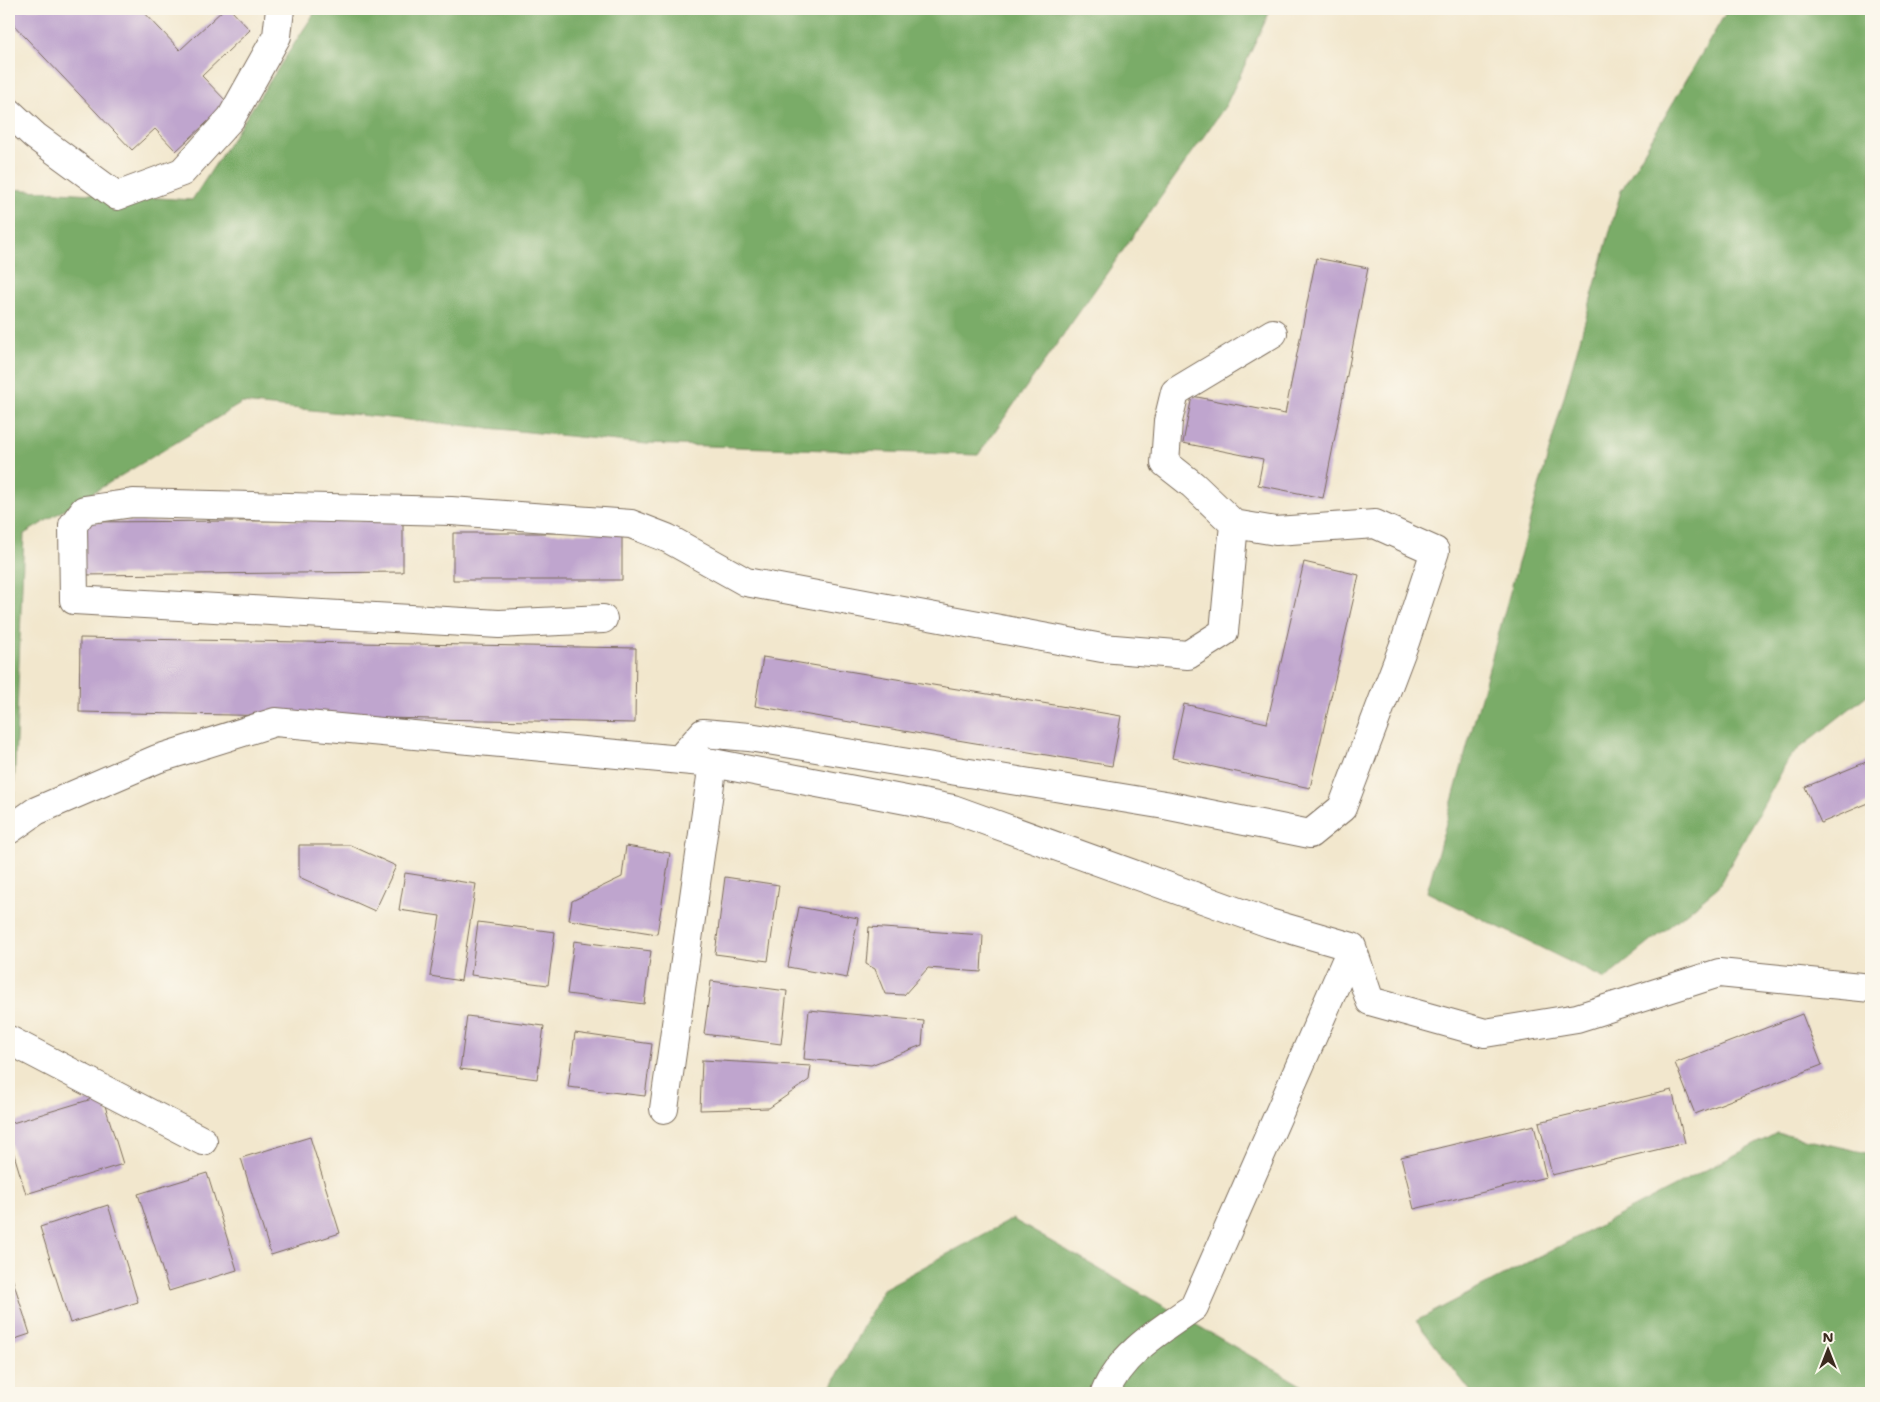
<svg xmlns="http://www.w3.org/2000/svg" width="1880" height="1402" viewBox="0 0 1880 1402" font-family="'Shantell Sans',sans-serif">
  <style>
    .forest { fill: #7aac67; stroke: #5a6b42 }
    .building { fill: #bfa5ce }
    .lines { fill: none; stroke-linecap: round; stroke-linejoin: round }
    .minor-casing { stroke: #7b6c5b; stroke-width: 30 }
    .minor { stroke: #fff; stroke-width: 28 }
  </style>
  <rect width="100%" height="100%" fill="#fbf7ec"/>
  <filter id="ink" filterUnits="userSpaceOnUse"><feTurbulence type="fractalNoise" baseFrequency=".02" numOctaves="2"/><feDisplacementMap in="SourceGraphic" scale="10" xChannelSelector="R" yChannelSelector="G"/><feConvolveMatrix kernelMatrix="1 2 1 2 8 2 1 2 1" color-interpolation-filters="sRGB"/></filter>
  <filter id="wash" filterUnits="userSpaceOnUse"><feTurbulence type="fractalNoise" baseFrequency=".0096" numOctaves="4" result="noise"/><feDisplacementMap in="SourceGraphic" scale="20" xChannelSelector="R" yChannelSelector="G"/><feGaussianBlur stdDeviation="1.12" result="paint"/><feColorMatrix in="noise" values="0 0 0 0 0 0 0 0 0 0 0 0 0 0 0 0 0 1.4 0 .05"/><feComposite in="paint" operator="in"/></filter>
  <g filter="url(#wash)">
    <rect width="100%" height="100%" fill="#f2e7cd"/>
    <path class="forest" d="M317 9H1271L1226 105 978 455 647 444 242 403 24 534 13 817 9 819V189L192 200Z
      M1728 9H1871V692L1791 755 1718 887 1605 979 1427 892 1621 191Z
      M1777 1133 1871 1154V1393H1472L1416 1321Z
      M1012 1219 1315 1393H828L883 1289Z"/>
    <g id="blocks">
      <path class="building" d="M9 9H141L180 50 224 9H230L250 30 202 76 228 103 176 151 155 129 132 150 9 20Z
        M1316 258 1368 268 1323 498 1258 485 1263 459 1183 443 1192 396 1285 414Z
        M403 520V572L80 575 79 522Z
        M453 533H622V580H453Z
        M1304 562 1359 575 1310 788 1172 758 1184 704 1267 723Z
        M80 638 636 648 635 723 79 712Z
        M763 657 1121 716 1112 766 755 706Z
        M1871 760V802L1821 823 1805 787Z
        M299 845H350L396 866 375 911 299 877Z
        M626 846 670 853 657 934 569 920 572 901 622 877Z
        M405 873 476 884 461 981 430 976 440 916 399 910Z
        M725 877 779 885 768 961 715 954Z
        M799 907 858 918 847 978 788 967Z
        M478 922 555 932 548 985 471 975Z
        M869 927 983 935 981 972 928 968 904 995 885 994 875 969 866 964Z
        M574 941 651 951 644 1004 567 994Z
        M711 981 787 991 781 1044 704 1034Z
        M809 1010 924 1021 922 1045 871 1065 804 1059Z
        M1802 1014 1822 1065 1695 1114 1675 1063Z
        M467 1016 544 1026 537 1079 460 1069Z
        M575 1033 652 1044 645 1096 568 1087Z
        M702 1060 811 1066 809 1080 769 1108 700 1110Z
        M1672 1090 1685 1143 1552 1175 1539 1122Z
        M102 1096 123 1164 26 1194 9 1138V1124Z
        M1534 1125 1546 1177 1414 1209 1401 1157Z
        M310 1137 340 1233 271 1255 241 1158Z
        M207 1173 237 1270 169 1291 138 1194Z
        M108 1205 138 1302 70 1323 40 1227Z
        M9 1268 30 1334 9 1341Z"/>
    </g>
  </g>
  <g filter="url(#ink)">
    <use href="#blocks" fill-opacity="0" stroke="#7b6c5b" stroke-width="1"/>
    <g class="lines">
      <defs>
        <path id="minor" d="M9 112 35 136 117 196 182 172 231 118 277 36 280 9
          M1234 524 1193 485 1165 463 1168 421 1175 392 1273 333
          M603 619 499 624 74 600 73 525 84 510 133 503 451 511 631 524 667 538 746 582 1102 648 1188 655 1224 632 1234 524 1276 531 1375 524 1435 551 1405 642 1342 808 1310 834 1165 805 749 737 703 733 679 760
          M9 830 36 811 157 759 275 722 713 763 953 809 1269 923 1352 947 1370 1001 1485 1033 1577 1018 1719 973 1871 988
          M9 1040 203 1141
          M664 1109 713 763
          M1105 1393C1120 1354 1161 1330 1194 1307L1352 947"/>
      </defs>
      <use href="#minor" class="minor-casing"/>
      <use href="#minor" class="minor"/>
    </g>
  </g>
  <rect width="1880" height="1402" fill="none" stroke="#fbf7ec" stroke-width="30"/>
  <g transform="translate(1828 1350)" stroke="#fbf7ec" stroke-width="4" paint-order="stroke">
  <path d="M0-4L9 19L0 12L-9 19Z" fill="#3b2a1e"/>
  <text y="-8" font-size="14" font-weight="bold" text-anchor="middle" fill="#3b2a1e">N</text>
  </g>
</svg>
